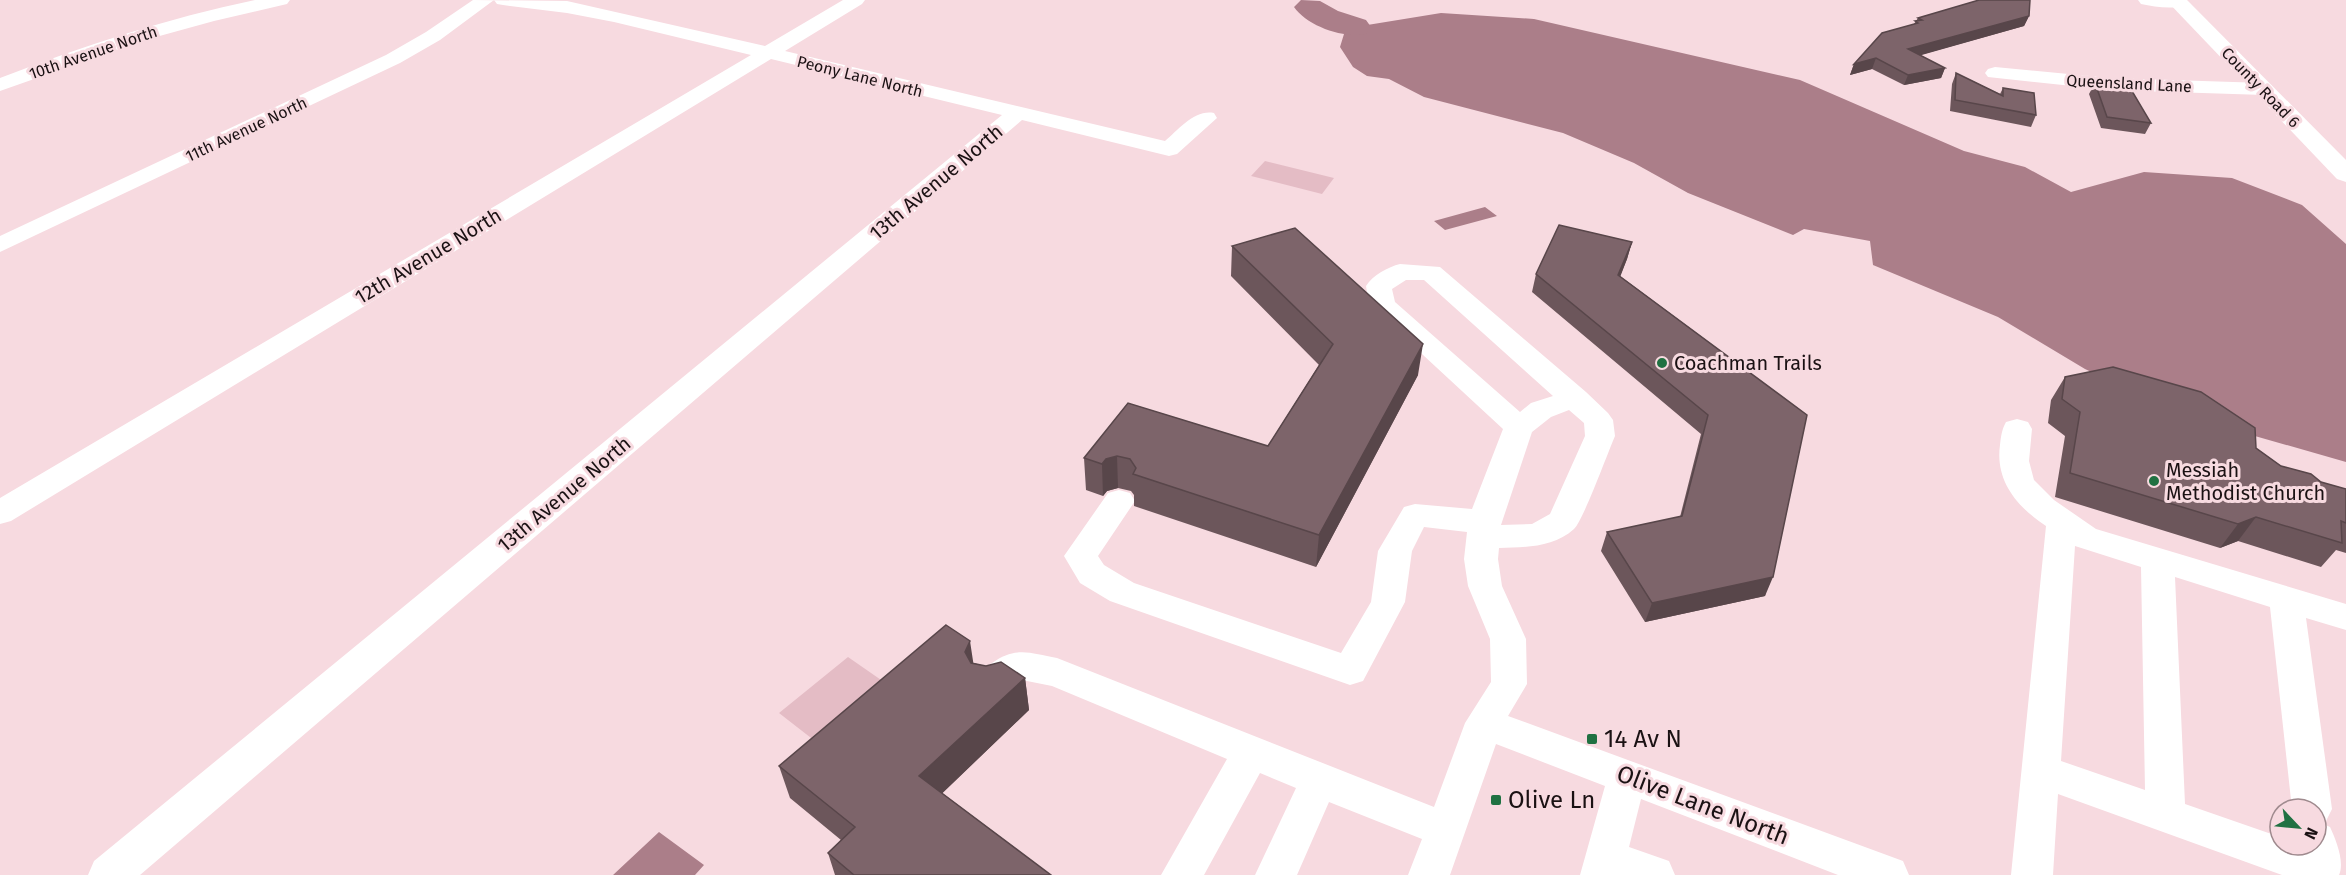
<svg xmlns="http://www.w3.org/2000/svg" width="2346" height="875" viewBox="0 0 2346 875" font-family="'Fira Sans',sans-serif">
  <style>
    .green { fill: #e4bcc5 }
    .water { fill: #ab7e89 }
    .lines { fill: none; stroke-linecap: round; stroke-linejoin: round }
    .river { fill: #ab7e89; fill-rule: evenodd }
    .minor { fill: #fff; fill-rule: evenodd }
    .major { fill: #fff; fill-rule: evenodd }
    .wall { fill: #6c565b }
    .shaded-wall { fill: #58464a }
    .building { fill: #7d646a; stroke: #58464a; stroke-width: 1.5 }
    .poi-dot { fill: #207142; stroke: #f7dae0; stroke-width: 2 }
    .labels { text-anchor: middle; stroke-width: 6; stroke-linejoin: round; paint-order: stroke }
    .far-street-label { font-size: 16px; fill: #1a1113; stroke: #f7dae0 }
    .street-label { font-size: 20px; fill: #1a1113; stroke: #f7dae0 }
    .poi-label { font-size: 20px; fill: #1a1113; stroke: #f7dae0; text-anchor: start }
    .near-poi-label { font-size: 24px; fill: #1a1113; stroke: #f7dae0; text-anchor: start }
    .near-street-label { font-size: 24px; fill: #1a1113; stroke: #f7dae0 }
  </style>
  <rect width="100%" height="100%" fill="#f7dae0"/>
  <path class="green" d="M1265 161 1334 178 1322 194 1251 176Z
    M848 657 884 682 815 741 779 713Z"/>
  <path class="water" d="M1441 13 1534 19 1800 80 1964 151 2025 167 2071 192 2144 172 2232 178 2302 205 2346 244V462L2185 416 2085 369 1998 317 1873 265 1870 241 1804 229 1793 235 1688 193 1634 163 1563 133 1424 97 1389 79 1367 76 1353 67 1340 47 1344 34 1355 27Z
    M1485 207 1497 216 1445 230 1434 221Z
    M659 832 704 865 695 875H613Z"/>
  <g class="lines">
    <path class="river" d="M1301 0 1320 1 1338 11 1366 20 1371 27 1366 34C1344 39 1307 26 1294 7Z"/>
    <path class="minor" d="M255 0H290L287 4 214 21 145 40 0 91V78C83 46 168 18 255 0Z
      M473 0 567 1 765 46 843 0H865L862 4 785 51 1165 141C1178 130 1195 109 1214 113L1217 118 1177 154 1169 156 1022 120 140 875H88L94 861 1002 115 771 59 11 521 0 524V498L751 55 614 22 567 13 503 5 497 4 494 0 440 40 400 63 0 252V236L386 55 426 32Z
      M2138 0H2186L2187 2 2184 6C2171 9 2154 7 2141 4Z
      M1995 67 2110 78 2264 83 2271 85 2274 89 2271 93 2264 95 2110 90 1988 77 1985 73 1988 69Z
      M1400 264 1440 267 1586 392 1608 413 1613 420 1615 436C1608 452 1583 521 1574 529 1553 548 1525 547 1499 548L1498 559 1502 586 1526 639 1527 684 1508 716 1903 861 1909 875H1838L1641 799 1629 847 1669 861 1675 875H1580L1605 786 1496 744 1450 875H1408L1422 839 1329 802 1297 875H1255L1296 788 1260 773 1204 875H1161L1227 759 1052 686 1022 680C1005 692 998 700 977 693L972 683C977 673 982 669 992 663 1016 646 1030 653 1057 658L1434 807 1465 723 1491 682 1490 639 1468 586 1464 559 1467 532 1424 527 1412 551 1405 602 1363 681 1350 685 1110 601 1080 583 1064 556 1108 493 1119 490 1130 493 1135 501 1098 556 1104 565 1134 583 1341 653 1371 602 1378 551 1404 507 1415 504 1472 509 1503 429 1369 305 1366 286C1373 275 1388 267 1400 264ZM1406 280H1424L1553 396 1531 403 1520 412 1395 302 1392 289ZM1569 410 1584 423 1585 436 1550 514 1532 524 1501 525 1532 432 1551 417Z
      M2017 419 2028 422 2032 429 2029 461 2034 480 2054 500 2096 529 2346 604V630L2306 618 2332 809 2326 821 2321 823 2330 827C2336 840 2345 862 2339 875H2282L2058 794 2053 875H2011L2046 526C2017 507 1995 481 2000 445 2001 436 2002 429 2006 422ZM2075 546 2141 567 2145 790 2061 761ZM2175 577 2270 607 2292 809H2316V845H2280V837L2185 804Z"/>
    <path class="major" d="M2166 0H2187L2346 160V182L2337 179Z"/>
  </g>
  <path class="wall" d="M2029 16 2024 26 1920 55 1945 68 1941 78 1904 85 1872 69 1850 75 1854 64 1914 24 1918 18Z
    M1956 73 2000 94 2003 88 2036 115 2031 127 1950 111 1952 84Z
    M2095 83 2151 123 2145 134 2101 128 2089 94Z
    M1632 242 1627 259 1620 276 1807 415 1765 596 1645 622 1601 551 1607 532 1680 517 1701 434 1532 292 1536 274Z
    M1232 246 1418 375 1316 567 1134 506V495L1131 491 1118 488 1107 491 1103 496 1086 490 1084 458 1268 446 1319 365 1231 276Z
    M2065 377 2256 448 2281 466 2321 482 2346 489V553L2336 550 2321 567 2238 541 2220 548 2055 497 2065 436 2048 423 2051 400Z
    M974 663 1025 678 1029 710 942 793 1051 875H835L828 853 841 840 790 798 779 766Z"/>
  <path class="shaded-wall" d="M2029 16 2024 26 1904 60 1908 49Z
    M1876 58 1872 69 1850 75 1854 64Z
    M1945 68 1941 78 1904 85 1908 75Z
    M1632 242 1627 259 1614 293 1618 275Z
    M1423 344 1418 375 1316 567 1319 535Z
    M1117 456 1118 488 1107 491 1103 496 1102 464 1106 459Z
    M2256 517 2238 541 2220 548 2238 524Z
    M1773 577 1765 596 1645 622 1652 603Z
    M970 641 975 674 965 652Z
    M1025 678 1029 710 927 808 919 776Z"/>
  <path class="building" d="M1979 0H2030L2029 16 1908 49 1945 68 1908 75 1876 58 1854 64 1882 33 1918 23 1915 21 1922 20 1918 18Z
    M1956 73 2003 96V88L2034 93 2036 115 1955 100Z
    M2095 83 2129 86 2151 123 2107 117Z
    M1559 225 1632 242 1618 275 1807 415 1773 577 1652 603 1607 532 1682 516 1708 415 1536 274Z
    M1295 228 1423 344 1319 535 1133 474 1136 468 1130 459 1117 456 1106 459 1102 464 1084 458 1128 403 1268 446 1333 344 1232 246Z
    M2113 367 2201 392 2255 428 2256 448 2281 466 2311 474 2321 482 2346 489V523L2341 521 2342 543 2256 517 2238 524 2070 473 2080 412 2062 399 2065 377Z
    M946 625 970 641 965 652 971 663 986 666 1001 662 1025 678 919 776 1051 875H854L828 853 855 827 779 766Z"/>
  <g class="poi-dot">
    <circle cx="1662" cy="363" r="6"/>
    <circle cx="2154" cy="481" r="6"/>
    <rect x="1586" y="733" width="12" height="12" rx="3"/>
    <rect x="1490" y="794" width="12" height="12" rx="3"/>
  </g>
  <g class="labels">
    <g class="far-street-label">
      <text transform="translate(93 52) rotate(-19)" y="6">10th Avenue North</text>
      <text transform="translate(860 76) rotate(14)" y="6">Peony Lane North</text>
      <text transform="translate(2129 83) rotate(3)" y="6">Queensland Lane</text>
      <text transform="translate(2261 87) rotate(46)" y="6">County Road 6</text>
      <text transform="translate(246 129) rotate(-25)" y="6">11th Avenue North</text>
    </g>
    <g class="street-label">
      <text transform="translate(936 182) rotate(-40)" y="7">13th Avenue North</text>
      <text transform="translate(428 256) rotate(-31)" y="7">12th Avenue North</text>
      <text transform="translate(564 494) rotate(-40)" y="7">13th Avenue North</text>
    </g>
    <g class="poi-label">
      <text x="1674" y="370">Coachman Trails</text>
      <text x="2166" y="477">Messiah<tspan x="2166" dy="23">Methodist Church</tspan></text>
    </g>
    <g class="near-poi-label">
      <text x="1604" y="747">14 Av N</text>
      <text x="1508" y="808">Olive Ln</text>
    </g>
    <g class="near-street-label">
      <text transform="translate(1703 805) rotate(21)" y="8">Olive Lane North</text>
    </g>
  </g>
  <g transform="translate(2298 827) rotate(116)"><circle r="28" fill="#f7dae0" stroke="#9f8a8e" stroke-width="1.5"/>
  <path d="M0-4.5L10 22L0 15L-10 22Z" fill="#207142"/>
  <text y="-9" font-size="16" font-weight="bold" text-anchor="middle" fill="#1a1113">N</text>
  </g>
</svg>
